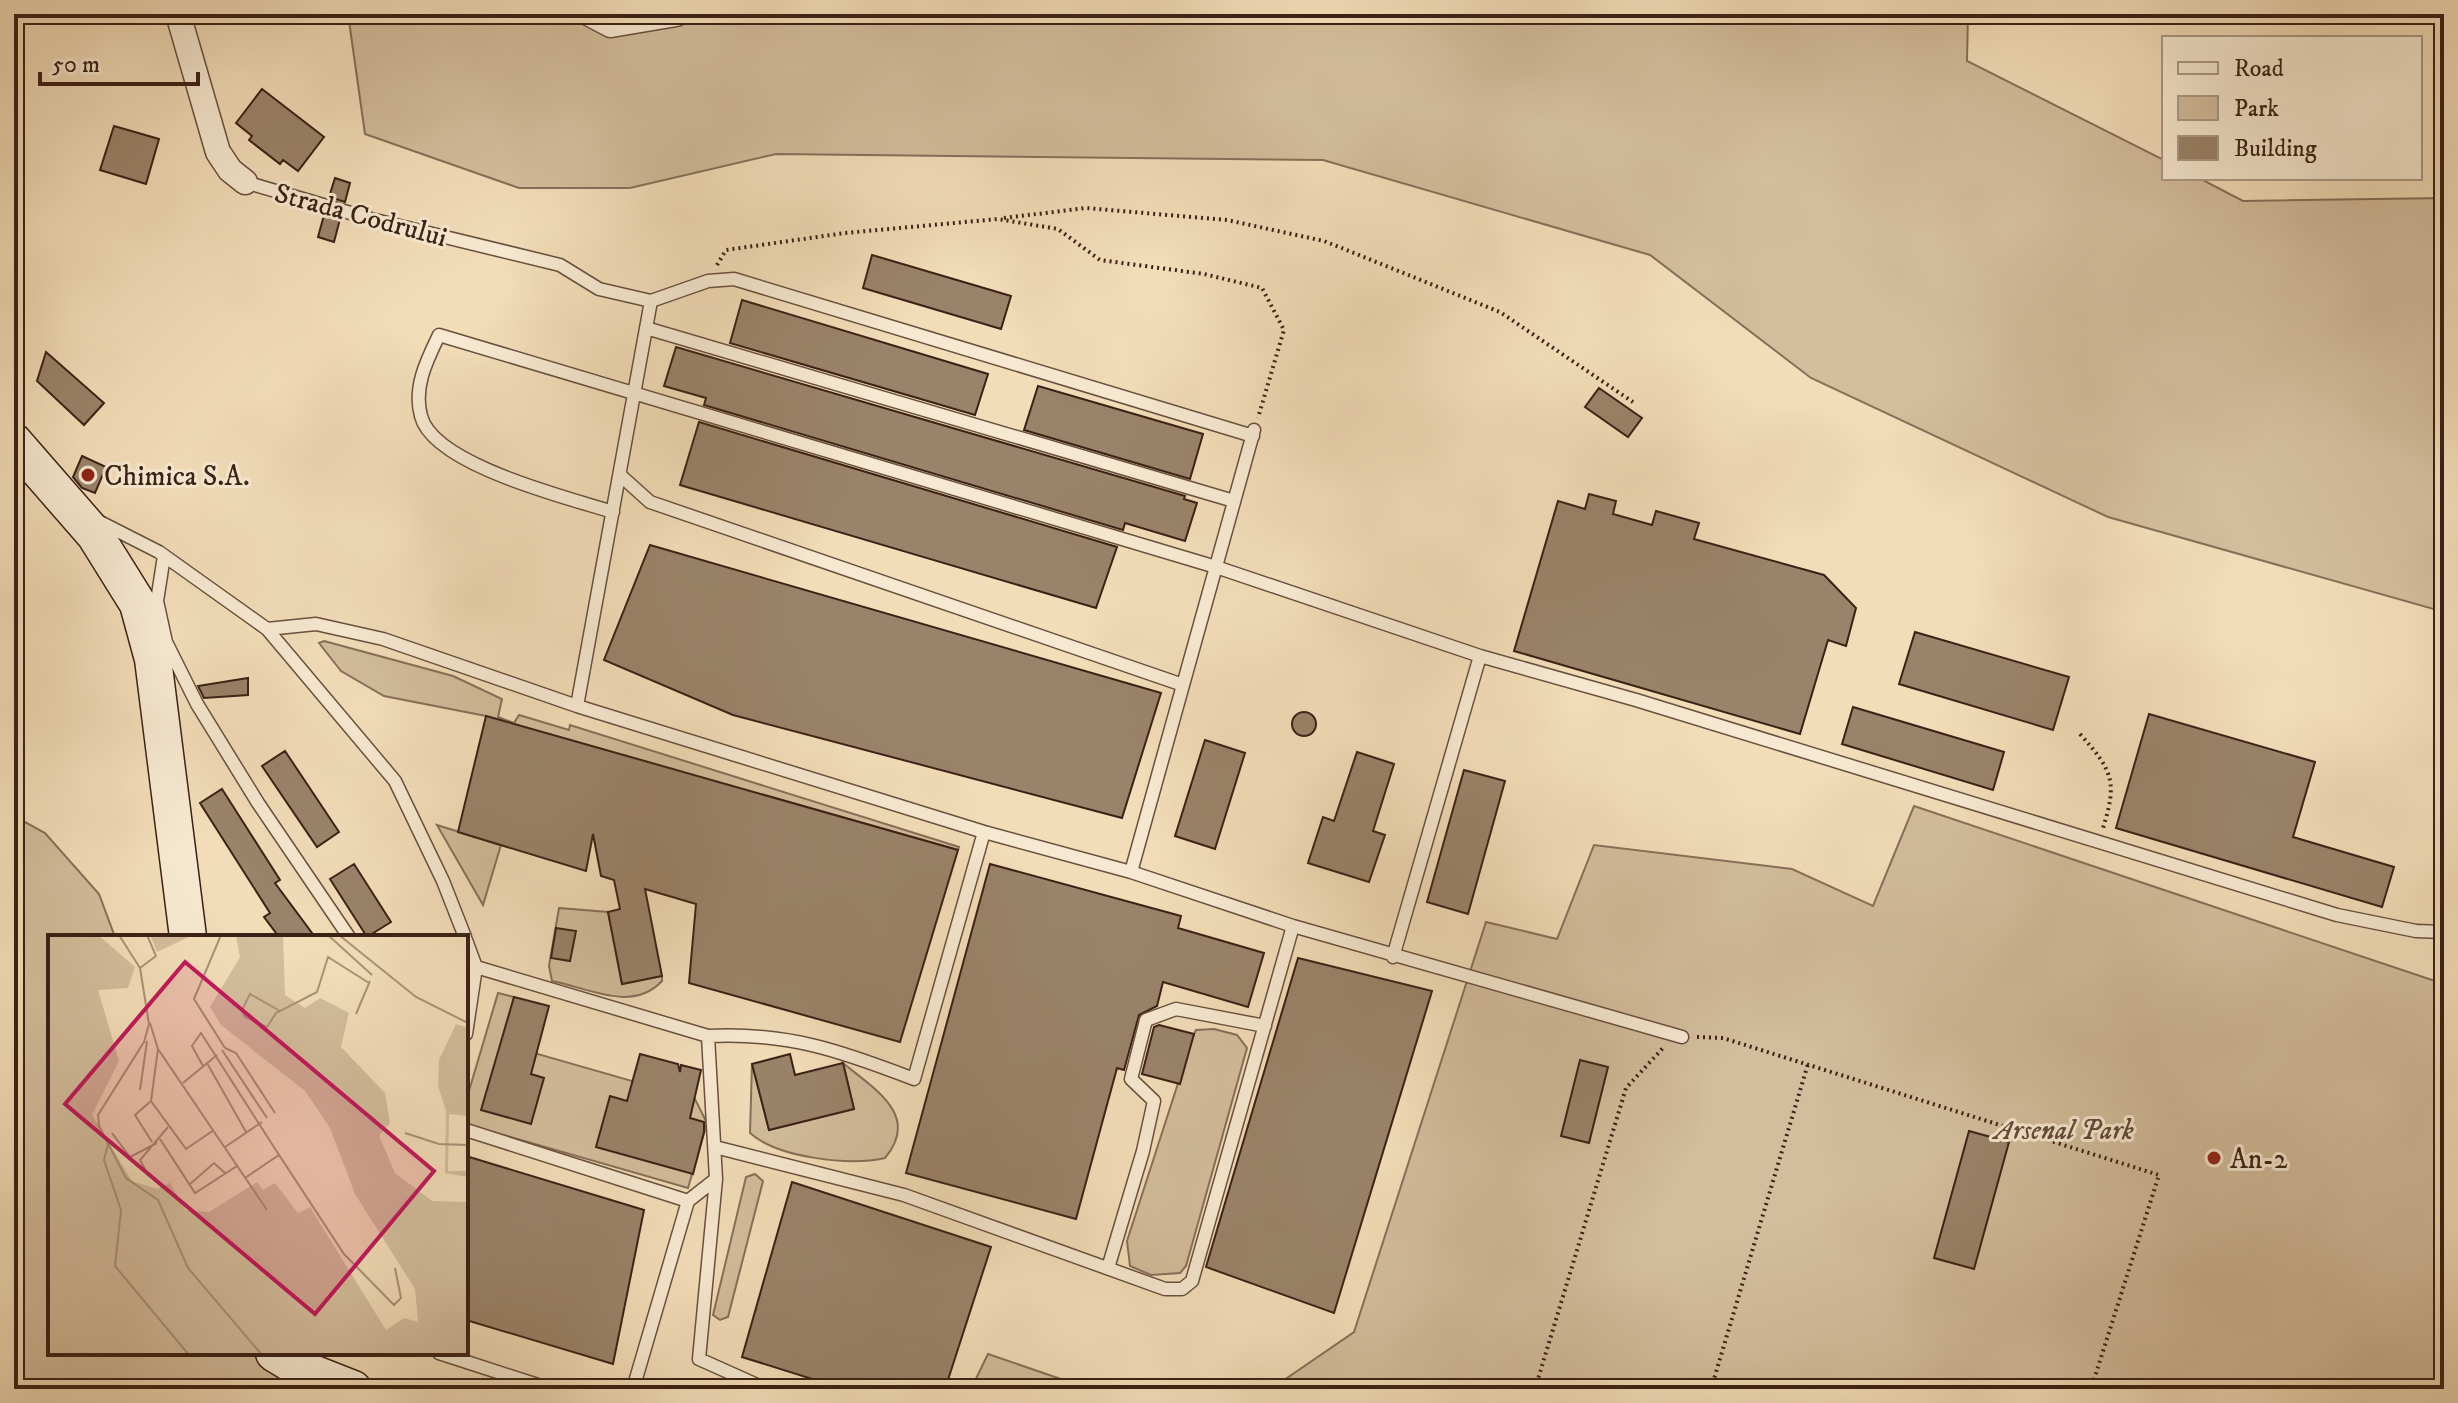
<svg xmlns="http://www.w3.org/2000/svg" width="2458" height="1403" viewBox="0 0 2458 1403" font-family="'IM FELL DW Pica',serif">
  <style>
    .green { fill: #d3bd9c; stroke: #876f58; stroke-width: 2 }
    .building { fill: #9a836a; stroke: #3b2115; stroke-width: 2 }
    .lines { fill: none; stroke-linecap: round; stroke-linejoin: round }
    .lane-casing { stroke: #69503e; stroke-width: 15 }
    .street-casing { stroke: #69503e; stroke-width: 27 }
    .secondary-casing { stroke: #3b2115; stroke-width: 39 }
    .path { stroke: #3b2115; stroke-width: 4; stroke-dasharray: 2 4; stroke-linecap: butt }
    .lane { stroke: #f7e9d1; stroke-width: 12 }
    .street { stroke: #f7e9d1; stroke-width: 24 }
    .secondary { stroke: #f7e9d1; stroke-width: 36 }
    .poi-dot { fill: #8f2418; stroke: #f7e9d1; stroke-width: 3 }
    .labels { text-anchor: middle; stroke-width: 6; stroke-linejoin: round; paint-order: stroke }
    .street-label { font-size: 28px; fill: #3b2115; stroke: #f7e9d1 }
    .poi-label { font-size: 28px; fill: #3b2115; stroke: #f7e9d1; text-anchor: start }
    .park-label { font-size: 28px; font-style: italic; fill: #614837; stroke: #f7e9d1 }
    .inset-road { fill: none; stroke: #a99277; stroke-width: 2 }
    .view { fill: #c2185b; fill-opacity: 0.15; stroke: #c2185b; stroke-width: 4 }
    .inset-edge { fill: none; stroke: #3b2115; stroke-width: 4 }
  </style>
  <rect width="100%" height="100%" fill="#f2ddb8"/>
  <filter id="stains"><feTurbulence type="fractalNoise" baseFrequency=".0025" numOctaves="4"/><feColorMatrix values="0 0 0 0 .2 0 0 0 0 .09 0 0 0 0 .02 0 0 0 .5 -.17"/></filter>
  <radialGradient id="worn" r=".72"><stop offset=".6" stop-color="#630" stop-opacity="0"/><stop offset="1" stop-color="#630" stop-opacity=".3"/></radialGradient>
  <path class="green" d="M348 14H1968L1967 61 2164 160V178H2199L2243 201 2444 198V612L2108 517 1811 378 1650 255 1323 160 776 154 630 188H519L365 134Z
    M324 641 453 676 502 699 498 717 514 723 519 715 569 730 570 725 959 847 958 850 486 716 384 696 341 671 319 643Z
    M1914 806 2444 984V1389H1271L1354 1332 1486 922 1557 939 1594 845 1792 869 1873 906Z
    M14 816 45 833 99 894 115 937H50V1353H248L332 1389H14Z
    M437 825 501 845 483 905Z
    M559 908 608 912 622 984 662 976V981C632 1013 589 988 552 981L549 966Z
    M498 993 514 997 503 1044 695 1099 707 1123 688 1188 469 1125 466 1101Z
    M1214 1029 1237 1035 1247 1048 1186 1266 1180 1273 1151 1275 1130 1266 1127 1241 1194 1034 1196 1030Z
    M843 1063C874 1089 921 1115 885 1158 849 1166 778 1158 750 1133L752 1064 769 1130 854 1109Z
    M755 1174 763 1181 728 1317 720 1320 713 1315 746 1177Z
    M988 1354 1090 1389H971Z"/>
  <path class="building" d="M262 89 324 137 298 171 283 160 280 164 249 140 252 136 236 123Z
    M114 126 159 139 146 184 100 170Z
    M335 178 350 183 345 202 329 197Z
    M324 215 340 219 334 242 318 237Z
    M872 255 1011 296 1001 329 863 288Z
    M742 300 988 374 975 415 730 343Z
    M676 347 1185 496 1184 499 1197 503 1185 541 1125 523 1123 530 704 405 706 398 664 386Z
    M46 352 104 403 84 425 37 381Z
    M1038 386 1203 434 1190 479 1024 430Z
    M1599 388 1642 418 1628 437 1585 407Z
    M699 422 1117 547 1096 608 680 485Z
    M82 456 106 467 95 493 82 488 73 477Z
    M1589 494 1616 501 1613 514 1652 525 1656 511 1699 523 1694 539 1824 575 1856 608 1846 646 1828 640 1800 734 1514 651 1558 501 1585 509Z
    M650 545 1161 693 1122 818 733 715 604 660Z
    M1915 632 2069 677 2053 730 1899 684Z
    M248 678V695L204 698 198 686Z
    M1853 707 2004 752 1993 790 1842 744Z
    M1292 724a12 12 0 1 1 24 0a12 12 0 1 1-24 0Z
    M2149 714 2315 762 2293 837 2394 867 2382 907 2116 828Z
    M486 716 958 850 900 1042 689 983 696 904 645 889 662 976 622 984 608 912 620 909 614 880 601 876 593 834 586 871 458 832Z
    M1205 740 1245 753 1215 849 1175 836Z
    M285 751 339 832 317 847 262 766Z
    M1357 752 1394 764 1373 831 1385 835 1369 882 1308 863 1323 817 1334 821Z
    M1464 770 1505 781 1468 914 1427 902Z
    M222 789 280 880 275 883 315 937H279L264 917 270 913 200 803Z
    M354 864 391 922 367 937 330 879Z
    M990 864 1181 916 1178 928 1264 953 1248 1007 1163 982 1157 1006 1139 1015 1124 1070 1117 1068 1076 1219 906 1173Z
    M556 928 576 931 570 961 551 958Z
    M1298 958 1432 991 1334 1313 1206 1267Z
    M514 997 549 1006 531 1074 544 1078 531 1124 481 1110Z
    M1159 1025 1194 1034 1180 1084 1142 1074 1154 1027Z
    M640 1054 678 1064 680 1072 681 1065 701 1070 690 1118 704 1122V1132L693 1174 596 1147 610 1096 627 1101Z
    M790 1054 795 1075 843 1063 854 1109 769 1130 752 1064Z
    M1580 1060 1608 1067 1589 1143 1561 1136Z
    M1969 1131 2009 1142 1974 1269 1934 1258Z
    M466 1156 644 1210 613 1364 466 1320Z
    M792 1182 991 1247 945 1389H844L742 1357Z"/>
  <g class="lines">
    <defs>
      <path id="lane" d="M245 182 371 219 560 265 599 289 651 301
        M651 301 708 281 734 279 1253 436
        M646 328 1234 501
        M620 475 650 502 1183 685
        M613 512C569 498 433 465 421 416 413 387 427 360 439 335L1216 567 1480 656
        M98 521 159 552 267 629 395 781 443 881 465 937
        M164 556 157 601 166 642 197 704 258 803 349 937
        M267 629 316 624 383 639 577 706 984 832 1131 872 1293 926 1682 1037
        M577 706 651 301
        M1131 872 1254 430
        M466 940 476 967 708 1036C788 1032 841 1051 914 1079L984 832
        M1393 957 1480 656 1636 700 2337 915 2416 931 2444 932
        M466 1034 476 967
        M708 1036 716 1179 699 1359 766 1389
        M466 1130 688 1201
        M715 1147 904 1195 1165 1289H1182L1192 1281 1293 926
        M1108 1268 1143 1151 1154 1101 1131 1079 1146 1020 1176 1009 1265 1026
        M439 1353 550 1389
        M633 1389 688 1201 716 1179"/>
      <path id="street" d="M178 14 218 152 230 170 245 182
        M590 14 611 25 676 14"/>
      <path id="secondary" d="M14 442 95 535 138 604 153 659 188 937
        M274 1353 297 1367 353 1389"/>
    </defs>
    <use href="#lane" class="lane-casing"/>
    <use href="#street" class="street-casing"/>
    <use href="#secondary" class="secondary-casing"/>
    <path class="path" d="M1004 218 1086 208 1227 220 1324 241 1500 312 1633 402
      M717 265 726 250 845 233 998 219 1058 229 1100 260 1204 274 1262 288 1284 330 1258 418
      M2080 734C2112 770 2118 781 2103 828
      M1697 1037 1723 1038 2159 1175 2091 1389
      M1535 1389 1626 1088 1663 1048
      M1711 1389 1808 1064"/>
    <use href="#lane" class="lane"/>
    <use href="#street" class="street"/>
    <use href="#secondary" class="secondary"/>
  </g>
  <g class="poi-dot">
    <circle cx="88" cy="475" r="8"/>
    <circle cx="2214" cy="1158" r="8"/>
  </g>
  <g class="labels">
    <g class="street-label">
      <text transform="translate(361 214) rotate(15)" y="10">Strada Codrului</text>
    </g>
    <g class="poi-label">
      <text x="104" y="485">Chimica S.A.</text>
      <text x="2230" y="1168">An-2</text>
    </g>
    <g class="park-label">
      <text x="2064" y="1139">Arsenal Park</text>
    </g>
  </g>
  <g transform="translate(48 935)">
    <rect width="420" height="420" fill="#f2ddb8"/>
    <path d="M0 0H50L87 32 80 53 50 55 71 126 44 180 84 246 109 254 122 248 138 275 161 277 209 247 215 255 227 248 250 278 262 272 338 395 356 383 370 387 367 354 307 259 282 193 257 156 173 90 162 72 192 22 188 1 235 0 237 60 257 73 272 63 301 78 293 112 337 158 342 188 331 201 347 238 384 266 420 267V420H0ZM145 0 109 17 103 2 104 0ZM408 89 420 93V181L401 179 400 236H420V242L397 238 398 176 390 151 391 125Z" fill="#d3bd9c"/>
    <path class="inset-road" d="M71 0 92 33 101 89 96 107 50 180 51 191 78 243 110 265 140 333 214 420M173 0 146 64 177 113M280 0 324 40M291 0 368 62 420 88M92 33 108 21 99 0M232 76 202 59 194 75 197 82 219 92 228 78 269 57 280 22 321 48M308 79 322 46M102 88 110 114 103 166 138 214 166 195M177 113 188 118 227 178M110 114 219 275M174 115 219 183M159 128 198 197M155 131 144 111 153 98 231 220M135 148 169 120M92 155 99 106M103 166 87 180 104 207M64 198 82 222 109 208M357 198 391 209 420 210M112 204 147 258 189 231M60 209 56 225 73 275 67 331 141 420M177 212 214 187M97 234 92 225 120 192M197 243 231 220 296 319 346 370 353 363 347 333M141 250 166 228 178 239"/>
    <path class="view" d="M137 27 386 236 267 379 17 169Z"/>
    <rect width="420" height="420" class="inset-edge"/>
  </g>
  <rect width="2458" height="1403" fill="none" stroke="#f2ddb8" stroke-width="48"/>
  <rect x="16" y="16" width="2426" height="1371" fill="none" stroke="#3b2115" stroke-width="4"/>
  <rect x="24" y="24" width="2410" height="1355" fill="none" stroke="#3b2115" stroke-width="2"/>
  <rect x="2162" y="36" width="260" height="144" fill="#f7e9d1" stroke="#ac9986" stroke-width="2"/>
  <rect x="2178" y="62" width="40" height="12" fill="#f7e9d1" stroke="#ac9986" stroke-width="2"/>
  <text x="2234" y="76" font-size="24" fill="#3b2115">Road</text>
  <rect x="2178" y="96" width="40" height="24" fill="#d3bd9c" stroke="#ac9986" stroke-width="2"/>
  <text x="2234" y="116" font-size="24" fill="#3b2115">Park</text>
  <rect x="2178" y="136" width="40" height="24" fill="#9a836a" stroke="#ac9986" stroke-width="2"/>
  <text x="2234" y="156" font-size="24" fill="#3b2115">Building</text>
  <path d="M40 72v12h158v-12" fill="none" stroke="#3b2115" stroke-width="4"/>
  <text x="52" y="72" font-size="24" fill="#3b2115" stroke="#f7e9d1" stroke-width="6" paint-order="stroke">50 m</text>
  <rect width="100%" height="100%" filter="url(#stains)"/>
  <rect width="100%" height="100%" fill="url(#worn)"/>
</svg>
